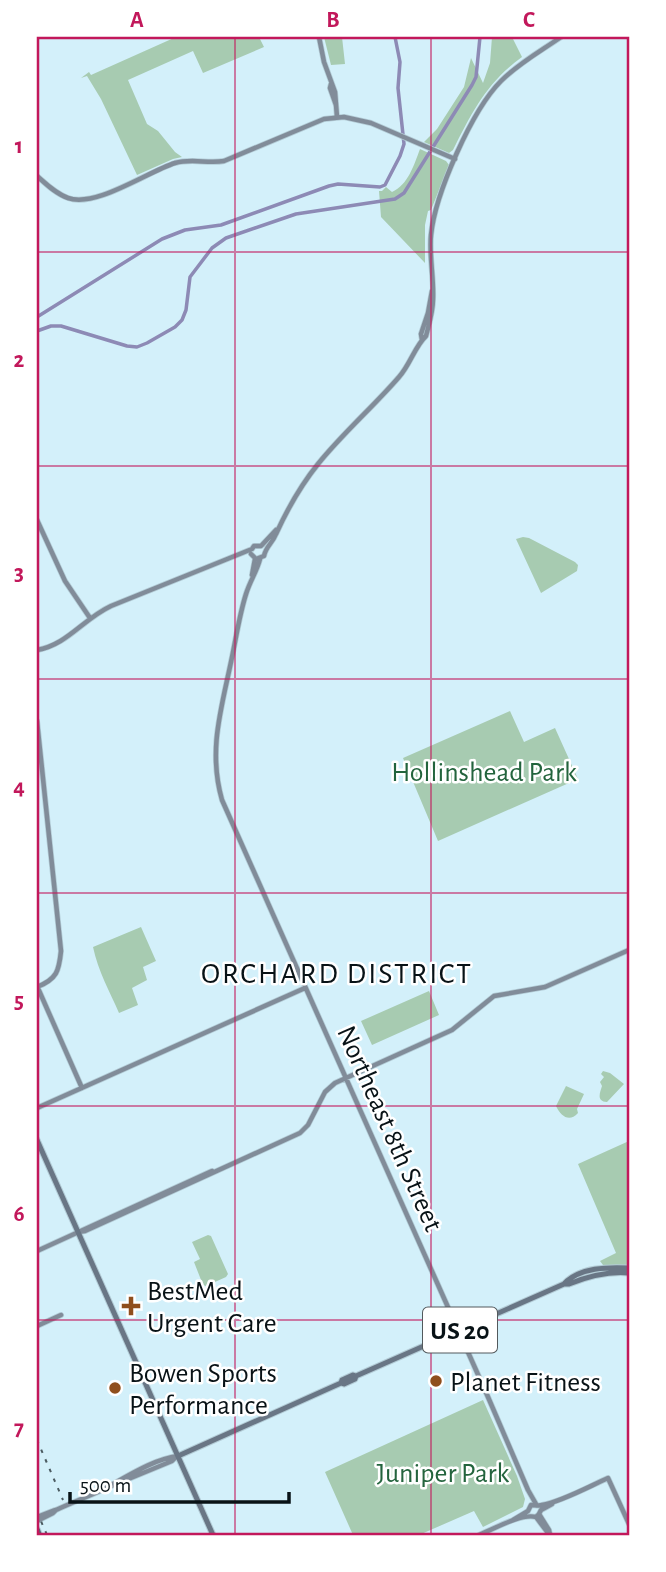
<svg xmlns="http://www.w3.org/2000/svg" width="666" height="1572" viewBox="0 0 666 1572" font-family="'Alegreya Sans',sans-serif">
  <style>
    .green { fill: #a7cbb1 }
    .lines { fill: none; stroke-linecap: round; stroke-linejoin: round }
    .canal { stroke: #8d8ab5; stroke-width: 3.5 }
    .secondary-casing { stroke: #b3ccd6; stroke-width: 6 }
    .primary-casing { stroke: #b3ccd6; stroke-width: 7 }
    .highway-casing { stroke: #b3ccd6; stroke-width: 8 }
    .secondary { stroke: #818c99; stroke-width: 4.5 }
    .primary { stroke: #697685; stroke-width: 5 }
    .highway { stroke: #546374; stroke-width: 6 }
    .rail { stroke: #4b5b61; stroke-width: 2; stroke-dasharray: 3.5 7; stroke-linecap: butt }
    .grid { fill: none; stroke: #c2185b; stroke-width: 2; stroke-opacity: 0.55 }
    .poi-dot { fill: #8f4e1c; stroke: #fff; stroke-width: 2.5 }
    .labels { text-anchor: middle; stroke-width: 5; stroke-linejoin: round; paint-order: stroke }
    .shield { fill: #fff; stroke: #52595c; stroke-width: 2 }
    .shield-label { font-size: 26px; font-weight: bold; fill: #081216 }
    .park-label { font-size: 28px; fill: #23643d; stroke: #fff }
    .street-label { font-size: 28px; fill: #081216; stroke: #fff }
    .poi-label { font-size: 28px; fill: #081216; stroke: #fff; text-anchor: start }
    .neighbourhood-label { font-size: 30px; letter-spacing: 2px; fill: #081216; stroke: #fff }
    .neatline { fill: none; stroke: #c2185b; stroke-width: 2.5 }
    .grid-label { font-size: 23px; text-anchor: middle; font-weight: bold; fill: #c2185b }
  </style>
  <rect width="100%" height="100%" fill="#d3f0fa"/>
  <path class="green" d="M176 37H259L264 47 203 73 193 51 128 80 147 124 158 131 175 152 182 157 173 159 137 175 101 99 87 76 81 78 89 72 91 75Z
    M324 37H342L345 64 331 65Z
    M492 37H512L522 57C487 82 472 112 453 150L449 153 424 142 437 129 464 87 471 58 483 83 490 63Z
    M420 149 446 161 449 165 431 210 428 211 425 225V263L381 217 379 191H382L386 187 392 192C408 185 414 165 420 149Z
    M523 537 529 538 575 562 578 565 577 571 541 593 516 539Z
    M510 711 524 742 555 728 578 779 438 841 403 758Z
    M141 927 156 961 143 967 147 980 132 988 138 1005 119 1013C110 992 98 971 93 947Z
    M429 991 439 1015 372 1045 361 1021Z
    M603 1071 610 1073 624 1084 607 1102C596 1101 600 1093 602 1086L600 1082 604 1077 601 1074Z
    M566 1086 584 1094 577 1109 578 1113C569 1123 561 1116 556 1106Z
    M629 1141V1265H603L600 1261 616 1253 578 1164Z
    M208 1235 211 1236 228 1274 226 1277 206 1286 203 1285 194 1262 200 1259 192 1242Z
    M483 1400 517 1476 525 1499 523 1507 483 1527 474 1511 419 1535H353L325 1472Z"/>
  <g class="lines">
    <path class="canal" d="M37 317 162 239 185 230 221 225 329 186 338 184 380 187 385 185 400 156 404 144 398 88 400 62 395 37
      M37 331 51 326H61L127 346 137 347 147 343 175 327 182 320 186 310 190 277 212 248 226 238 296 214 395 199 404 193 472 85 476 77 480 37"/>
    <defs>
      <path id="secondary" d="M319 37 324 62 335 92 337 117
        M331 84 330 88 336 105
        M37 176C46 184 56 194 68 198 96 208 147 172 175 163 192 158 208 164 224 161L324 119 344 117 371 123 455 159
        M422 340 421 334 428 313 432 291
        M37 520 65 581 90 618
        M251 554 256 559 264 556C266 546 272 544 276 534 287 510 301 485 318 464 343 433 373 407 399 377 410 365 415 346 426 336 429 324 433 312 433 299 434 278 429 256 431 235 435 194 472 110 501 81 519 63 541 51 561 37
        M260 559C257 571 250 581 246 594 239 616 236 639 231 662 221 710 208 751 222 800L488 1397 528 1490 536 1504
        M252 575 255 559
        M37 650C67 645 83 619 111 606L252 549 254 546H261L276 530
        M37 721 61 951C59 971 57 979 37 987
        M37 986 82 1088
        M37 1108 305 988
        M78 1232 85 1231 300 1133 308 1125 325 1092 335 1083 452 1030 494 996 545 987 629 950
        M37 1251 212 1171
        M37 1326 61 1315
        M109 1487 172 1461 177 1456
        M539 1514 549 1530 550 1535
        M37 1517 55 1510
        M536 1517 548 1533
        M513 1520 528 1511 531 1505C535 1505 539 1506 542 1505 561 1502 590 1486 608 1478L629 1524
        M37 1521 53 1513 56 1510C71 1503 87 1497 102 1490 125 1478 153 1459 178 1456
        M479 1535C494 1529 521 1513 536 1517L539 1514 541 1510 552 1504"/>
      <path id="primary" d="M37 1140 213 1535
        M564 1284H569C589 1276 608 1271 629 1273
        M341 1383 344 1384 355 1379 356 1376
        M178 1456 341 1383 342 1380 353 1375 356 1376 564 1284C579 1267 609 1267 629 1268"/>
      <path id="highway" d="M37 1530 39 1535"/>
    </defs>
    <use href="#secondary" class="secondary-casing"/>
    <use href="#primary" class="primary-casing"/>
    <use href="#highway" class="highway-casing"/>
    <use href="#secondary" class="secondary"/>
    <use href="#primary" class="primary"/>
    <use href="#highway" class="highway"/>
    <path class="rail" d="M37 1440 63 1500
      M37 1512 47 1535"/>
  </g>
  <path class="grid" d="M235 37V1535M431 37V1535M37 252H629M37 466H629M37 679H629M37 893H629M37 1106H629M37 1320H629"/>
  <g class="poi-dot">
    <path d="M127.5 1295.5h7v7h7v7h-7v7h-7v-7h-7v-7h7z"/>
    <circle cx="436" cy="1381" r="7"/>
    <circle cx="115" cy="1388" r="7"/>
  </g>
  <g class="labels">
    <rect class="shield" x="423" y="1307.5" width="74" height="45" rx="5"/>
    <g class="shield-label">
      <text x="460" y="1339">US 20</text>
    </g>
    <g class="park-label">
      <text x="484" y="781">Hollinshead Park</text>
      <text x="443" y="1482">Juniper Park</text>
    </g>
    <g class="street-label">
      <text transform="translate(391 1128) rotate(66)" y="10">Northeast 8th Street</text>
    </g>
    <g class="poi-label">
      <text x="147" y="1300">BestMed<tspan x="147" dy="32">Urgent Care</tspan></text>
      <text x="129" y="1382">Bowen Sports<tspan x="129" dy="32">Performance</tspan></text>
      <text x="450" y="1391">Planet Fitness</text>
    </g>
    <g class="neighbourhood-label">
      <text x="337" y="983">ORCHARD DISTRICT</text>
    </g>
  </g>
  <rect width="666" height="1572" fill="none" stroke="#ffffff" stroke-width="77"/>
  <path d="M70 1492v10h219v-10" fill="none" stroke="#081216" stroke-width="3.5"/>
  <text x="80" y="1492" font-size="21" fill="#081216" stroke="#ffffff" stroke-width="5" paint-order="stroke">500 m</text>
  <rect x="38" y="38" width="590" height="1496" class="neatline"/>
  <g class="grid-label">
    <text x="137" y="27">A</text>
    <text x="333" y="27">B</text>
    <text x="529" y="27">C</text>
    <text x="19" y="153">1</text>
    <text x="19" y="367">2</text>
    <text x="19" y="580">3</text>
    <text x="19" y="794">4</text>
    <text x="19" y="1008">5</text>
    <text x="19" y="1221">6</text>
    <text x="19" y="1435">7</text>
  </g>
</svg>
